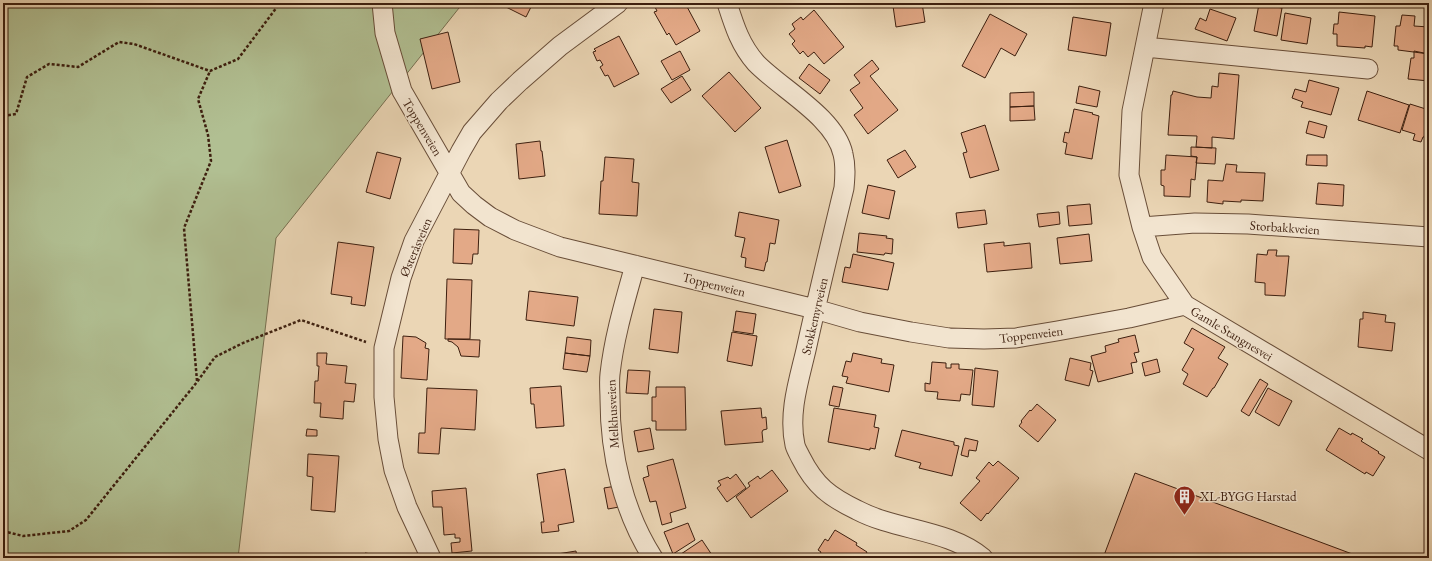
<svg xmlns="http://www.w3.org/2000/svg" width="1432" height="561" viewBox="0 0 1432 561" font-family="'EB Garamond',serif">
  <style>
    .green { fill: #b1bf92; stroke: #776f50 }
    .building { fill: #e3a987; stroke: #3d1f0f }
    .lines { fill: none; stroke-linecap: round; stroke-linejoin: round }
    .minor-casing { stroke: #684d38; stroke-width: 21 }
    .path { stroke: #3d1f0f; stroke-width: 2.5; stroke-dasharray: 3 2; stroke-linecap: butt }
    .minor { stroke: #f2e4cf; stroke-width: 19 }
    .labels { text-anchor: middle; stroke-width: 3; stroke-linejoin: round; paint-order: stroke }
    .street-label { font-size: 13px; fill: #3d1f0f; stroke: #f2e4cf }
    .poi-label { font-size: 13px; fill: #3d1f0f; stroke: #f2e4cf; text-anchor: start }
  </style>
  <rect width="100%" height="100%" fill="#ebd6b5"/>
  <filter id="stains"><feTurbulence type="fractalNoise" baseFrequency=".005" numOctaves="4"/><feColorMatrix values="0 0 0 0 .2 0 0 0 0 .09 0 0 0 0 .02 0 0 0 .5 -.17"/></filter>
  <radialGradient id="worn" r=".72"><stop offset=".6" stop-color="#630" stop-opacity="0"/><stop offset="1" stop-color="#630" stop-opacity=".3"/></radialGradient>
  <path class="green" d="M3 3H463L276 238 238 558H3Z"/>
  <path class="building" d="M501 3H533L526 17 500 4Z
    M661 3H685L700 31 676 45 669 33 667 35 654 12 657 11 655 7Z
    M890 3H922L925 22 896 27 893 6 890 7Z
    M1259 4 1282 8 1277 36 1254 31Z
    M1210 9 1236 18 1227 41 1195 29 1200 18 1206 21Z
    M814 10 844 47 824 64 814 52 808 57 803 51 800 54 792 44 795 41 789 34 795 29 792 24 801 17 803 20Z
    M1339 12 1375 16 1372 47 1365 46V48L1337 46V34H1333L1334 24H1338Z
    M1285 13 1311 18 1307 44 1281 40Z
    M990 14 1027 34 1015 56 1001 48 985 78 962 66Z
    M1402 15 1415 16 1414 26 1429 27V54L1398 50V46H1394L1396 26H1400Z
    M1073 17 1111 23 1106 56 1068 50Z
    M448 32 460 82 432 89 420 39Z
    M619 36 639 74 614 87 608 75 605 76 600 67 603 65 600 60 597 61 593 52 596 51 594 49Z
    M680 51 690 70 672 80 661 61Z
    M1414 51 1429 54V81L1408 79 1411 58H1414Z
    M872 60 879 69 870 76 898 110 868 134 854 115 863 108 850 90 860 83 854 75Z
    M809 64 830 80 820 94 799 78Z
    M729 72 761 108 735 132 702 96Z
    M1219 73 1239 75 1234 139 1212 137V148L1196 147 1197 136 1168 135 1171 95H1172L1173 91 1197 97 1211 98 1212 86 1218 87Z
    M682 76 691 90 671 103 661 89Z
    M1309 80 1339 88 1331 115 1301 107 1303 102 1292 98 1295 89 1306 92Z
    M1079 86 1100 91 1097 107 1076 103Z
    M1367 91 1409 105 1400 133 1358 120Z
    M1034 92V106L1010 107V93Z
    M1410 104 1429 110V120L1424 137H1423L1421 142 1413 140 1415 134 1402 130Z
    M1034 106 1035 120 1010 121V107Z
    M1074 109 1093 113 1092 114 1099 116 1092 159 1065 154 1067 143 1063 142 1065 132 1069 133Z
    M1309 121 1327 126 1324 138 1306 133Z
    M985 125 999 170 970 178 963 153 967 152 961 133Z
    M787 140 801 186 779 193 765 147Z
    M540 141 541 151H542L545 176 519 179 516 144Z
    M1191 147 1216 148 1215 164 1196 163 1197 157 1191 156Z
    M905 150 916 167 898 178 887 160Z
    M377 152 401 158 390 199 366 192Z
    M1166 155 1197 157 1195 180 1191 179 1190 197 1164 196V186L1161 185V170H1165Z
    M1307 155H1327V166L1306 165Z
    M605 157 634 159 632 182 639 183 637 216 599 214 601 181H603Z
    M1226 164 1237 165 1236 172 1265 173 1263 201 1241 200V202L1223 201V204L1207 202 1208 180 1223 181Z
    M1318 183 1344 185 1343 206 1316 204Z
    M868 185 895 191 889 219 862 213Z
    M1090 204 1092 224 1069 226 1067 206Z
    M985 210 987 224 958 228 956 213Z
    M739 212 779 220 775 244 770 243 767 262H766L764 271 745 267 746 258 741 257 745 238 735 236Z
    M1059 212 1060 224 1039 227 1037 214Z
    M454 229 479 230 478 254H473L472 264 453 263Z
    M859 233 887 236 886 238 893 239 892 254 885 253 884 255 857 252Z
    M1089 234 1092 261 1060 264 1057 238Z
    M338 242 374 247 365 306 351 304 352 297 331 294Z
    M1004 242V246L1030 243 1032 268 987 272 984 244Z
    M1268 250H1277L1276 256H1289L1285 296 1265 295V283L1255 282 1257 254 1267 255Z
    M853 254 894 263 888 290 842 282 845 267 850 268Z
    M447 279 472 280 470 339H445Z
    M529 291 578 297 574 326 526 320Z
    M654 309 682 312 678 353 649 349Z
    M736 311 756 314 753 334 733 331Z
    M1363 312 1386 315 1385 322 1395 323 1392 351 1358 347 1360 319H1363Z
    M1192 328 1225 347 1218 358 1228 364 1214 388H1213L1207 397 1183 384 1188 374 1182 370 1194 349 1184 343Z
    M732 332 757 336 752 366 727 361Z
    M1135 335 1139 352 1134 353 1137 362 1131 363 1133 373 1098 382 1091 356 1106 352 1105 346 1119 342 1118 339Z
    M403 336 416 337 426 343 425 348 429 349 427 380 401 378Z
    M567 337 591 340 590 356 565 353Z
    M448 339 480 340 479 357 461 356 458 347 452 342 448 341Z
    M317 353H327L326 364 347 366 345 383 356 384 354 402 344 401 343 419 320 417 321 403H314L315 381H318L319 366H317Z
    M565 353 590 356 587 372 563 369Z
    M853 353 882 359 881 363 894 365 889 392 846 383 848 377 842 376 846 361 851 362Z
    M1070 358 1091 363 1090 370 1093 371 1089 386 1065 380Z
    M1157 359 1160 372 1145 376 1142 363Z
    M932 362 946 363V368H951V364H959V369L973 370 970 395 961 394 960 401 937 399 938 392 925 391V383L930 384Z
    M975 368 998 371 994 407 972 405Z
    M628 370 650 371 648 394 626 393Z
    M1260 379 1268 384 1249 416 1241 411Z
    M561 386 564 426 536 428 534 404H531L530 388Z
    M833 386 843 388 839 407 829 405Z
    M656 387H685L686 430H656V421H652V397H656Z
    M427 388 477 390 475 430 441 428 439 454 418 453 419 433H425Z
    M1268 388 1292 401 1279 426 1255 412Z
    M1037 404 1056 420 1038 442 1019 426 1022 422 1021 421 1030 410 1031 411Z
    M761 408 762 418 766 417 767 429 763 430 762 432 763 442 725 445 721 411Z
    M834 408 876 415 874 427 879 428 875 449 870 448V450L828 442Z
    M650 428 654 449 638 452 634 431Z
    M1339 428 1351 435 1352 433 1363 439 1361 441 1379 452 1378 453 1385 457 1373 476 1366 472 1365 474 1326 450Z
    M307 429 317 430V436H306Z
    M902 430 954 442V445L959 446 952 476 919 468 921 463 895 456Z
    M965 438 978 441 976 451 969 450 968 457 961 455Z
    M308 454 339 456 335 512 311 510 313 477 307 476Z
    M673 459 686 508 670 513 672 522 662 525 656 501 650 502 643 478 649 476 647 466Z
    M998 461 1019 478 988 514 987 513 981 521 960 503 980 481 976 478 989 462 993 466Z
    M565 469 574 522 558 525 559 531 542 533 541 522H544L537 474Z
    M772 470 788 491 751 518 736 497 750 486 748 483 758 476 760 479Z
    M1135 473 1363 558H1103Z
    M736 474 746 488 727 502 717 488 721 485 718 481 728 477 730 479Z
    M616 486 619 507 608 509 604 488Z
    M466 488 472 551 452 553 451 543 460 542V538H455V534L444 535 442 507H433L432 491Z
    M688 523 695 540 673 554 664 532Z
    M835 530 857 543 856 545 867 552 864 558H818L821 552 818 550 825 539 828 541Z
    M702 540 714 558H679L678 556Z
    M576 551 577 558H552L551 555Z
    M365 553 391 557 390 558H365Z"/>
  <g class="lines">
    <defs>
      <path id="minor" d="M382 3 385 33 402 91 461 193 474 205 490 217 515 230 560 247 815 309 860 322 911 332 949 338 984 339 1016 338 1057 331 1129 318 1185 305
        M727 3C734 25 740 45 756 63 781 89 835 117 843 154 846 166 845 177 844 188 831 242 818 295 806 350 799 380 788 413 795 445 796 449 799 454 801 458 815 486 830 497 857 510 897 531 948 529 983 558
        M1154 3 1132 111 1129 175 1142 227 1152 257 1185 305 1429 450
        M1145 47 1368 69
        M1142 227 1195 223 1248 224 1429 237
        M635 265C625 301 614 337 610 374 609 382 610 391 610 399 610 454 623 511 653 558
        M431 558 407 507 394 470 388 439 384 397V348L401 278 414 241 461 151 472 132 499 101 520 81 560 46 618 3"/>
    </defs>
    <use href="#minor" class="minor-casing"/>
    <path class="path" d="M3 116 16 114 27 77 49 64 78 67 119 42 134 44 210 71 238 59 280 3
      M197 381 184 228 211 161 208 135 198 99 210 71
      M3 531 23 536 69 531 86 520 197 382 215 357 243 343 301 320 366 342"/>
    <use href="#minor" class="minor"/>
  </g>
  <defs>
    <symbol id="building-pin" viewBox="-11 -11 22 30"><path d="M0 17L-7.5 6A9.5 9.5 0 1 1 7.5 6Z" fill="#8f2418" stroke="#f2e4cf"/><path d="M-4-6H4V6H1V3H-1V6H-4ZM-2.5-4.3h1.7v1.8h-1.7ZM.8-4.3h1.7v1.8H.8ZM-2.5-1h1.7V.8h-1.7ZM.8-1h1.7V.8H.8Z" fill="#fff"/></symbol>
  </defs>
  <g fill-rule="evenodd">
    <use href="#building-pin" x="1172" y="484" width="25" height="34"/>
  </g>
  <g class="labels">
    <g class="street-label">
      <text transform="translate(423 127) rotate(59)" y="5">Toppenveien</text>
      <text transform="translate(1285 227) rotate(4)" y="5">Storbakkveien</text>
      <text transform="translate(415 247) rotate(-67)" y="5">Østeråsveien</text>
      <text transform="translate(714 284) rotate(14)" y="5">Toppenveien</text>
      <text transform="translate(814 316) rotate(-77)" y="5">Stokkemyrveien</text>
      <text transform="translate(1232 333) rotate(31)" y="5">Gamle Stangnesvei</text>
      <text transform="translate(1031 334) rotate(-7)" y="5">Toppenveien</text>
      <text transform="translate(612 414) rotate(-93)" y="5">Melkhusveien</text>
    </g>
    <g class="poi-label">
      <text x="1200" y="501">XL-BYGG Harstad</text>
    </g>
  </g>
  <rect width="1432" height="561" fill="none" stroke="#ebd6b5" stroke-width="16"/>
  <rect x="4" y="4" width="1424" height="553" fill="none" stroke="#3d1f0f" stroke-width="2"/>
  <rect x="8" y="8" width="1416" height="545" fill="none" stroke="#3d1f0f"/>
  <rect width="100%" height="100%" filter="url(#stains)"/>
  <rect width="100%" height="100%" fill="url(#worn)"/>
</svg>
